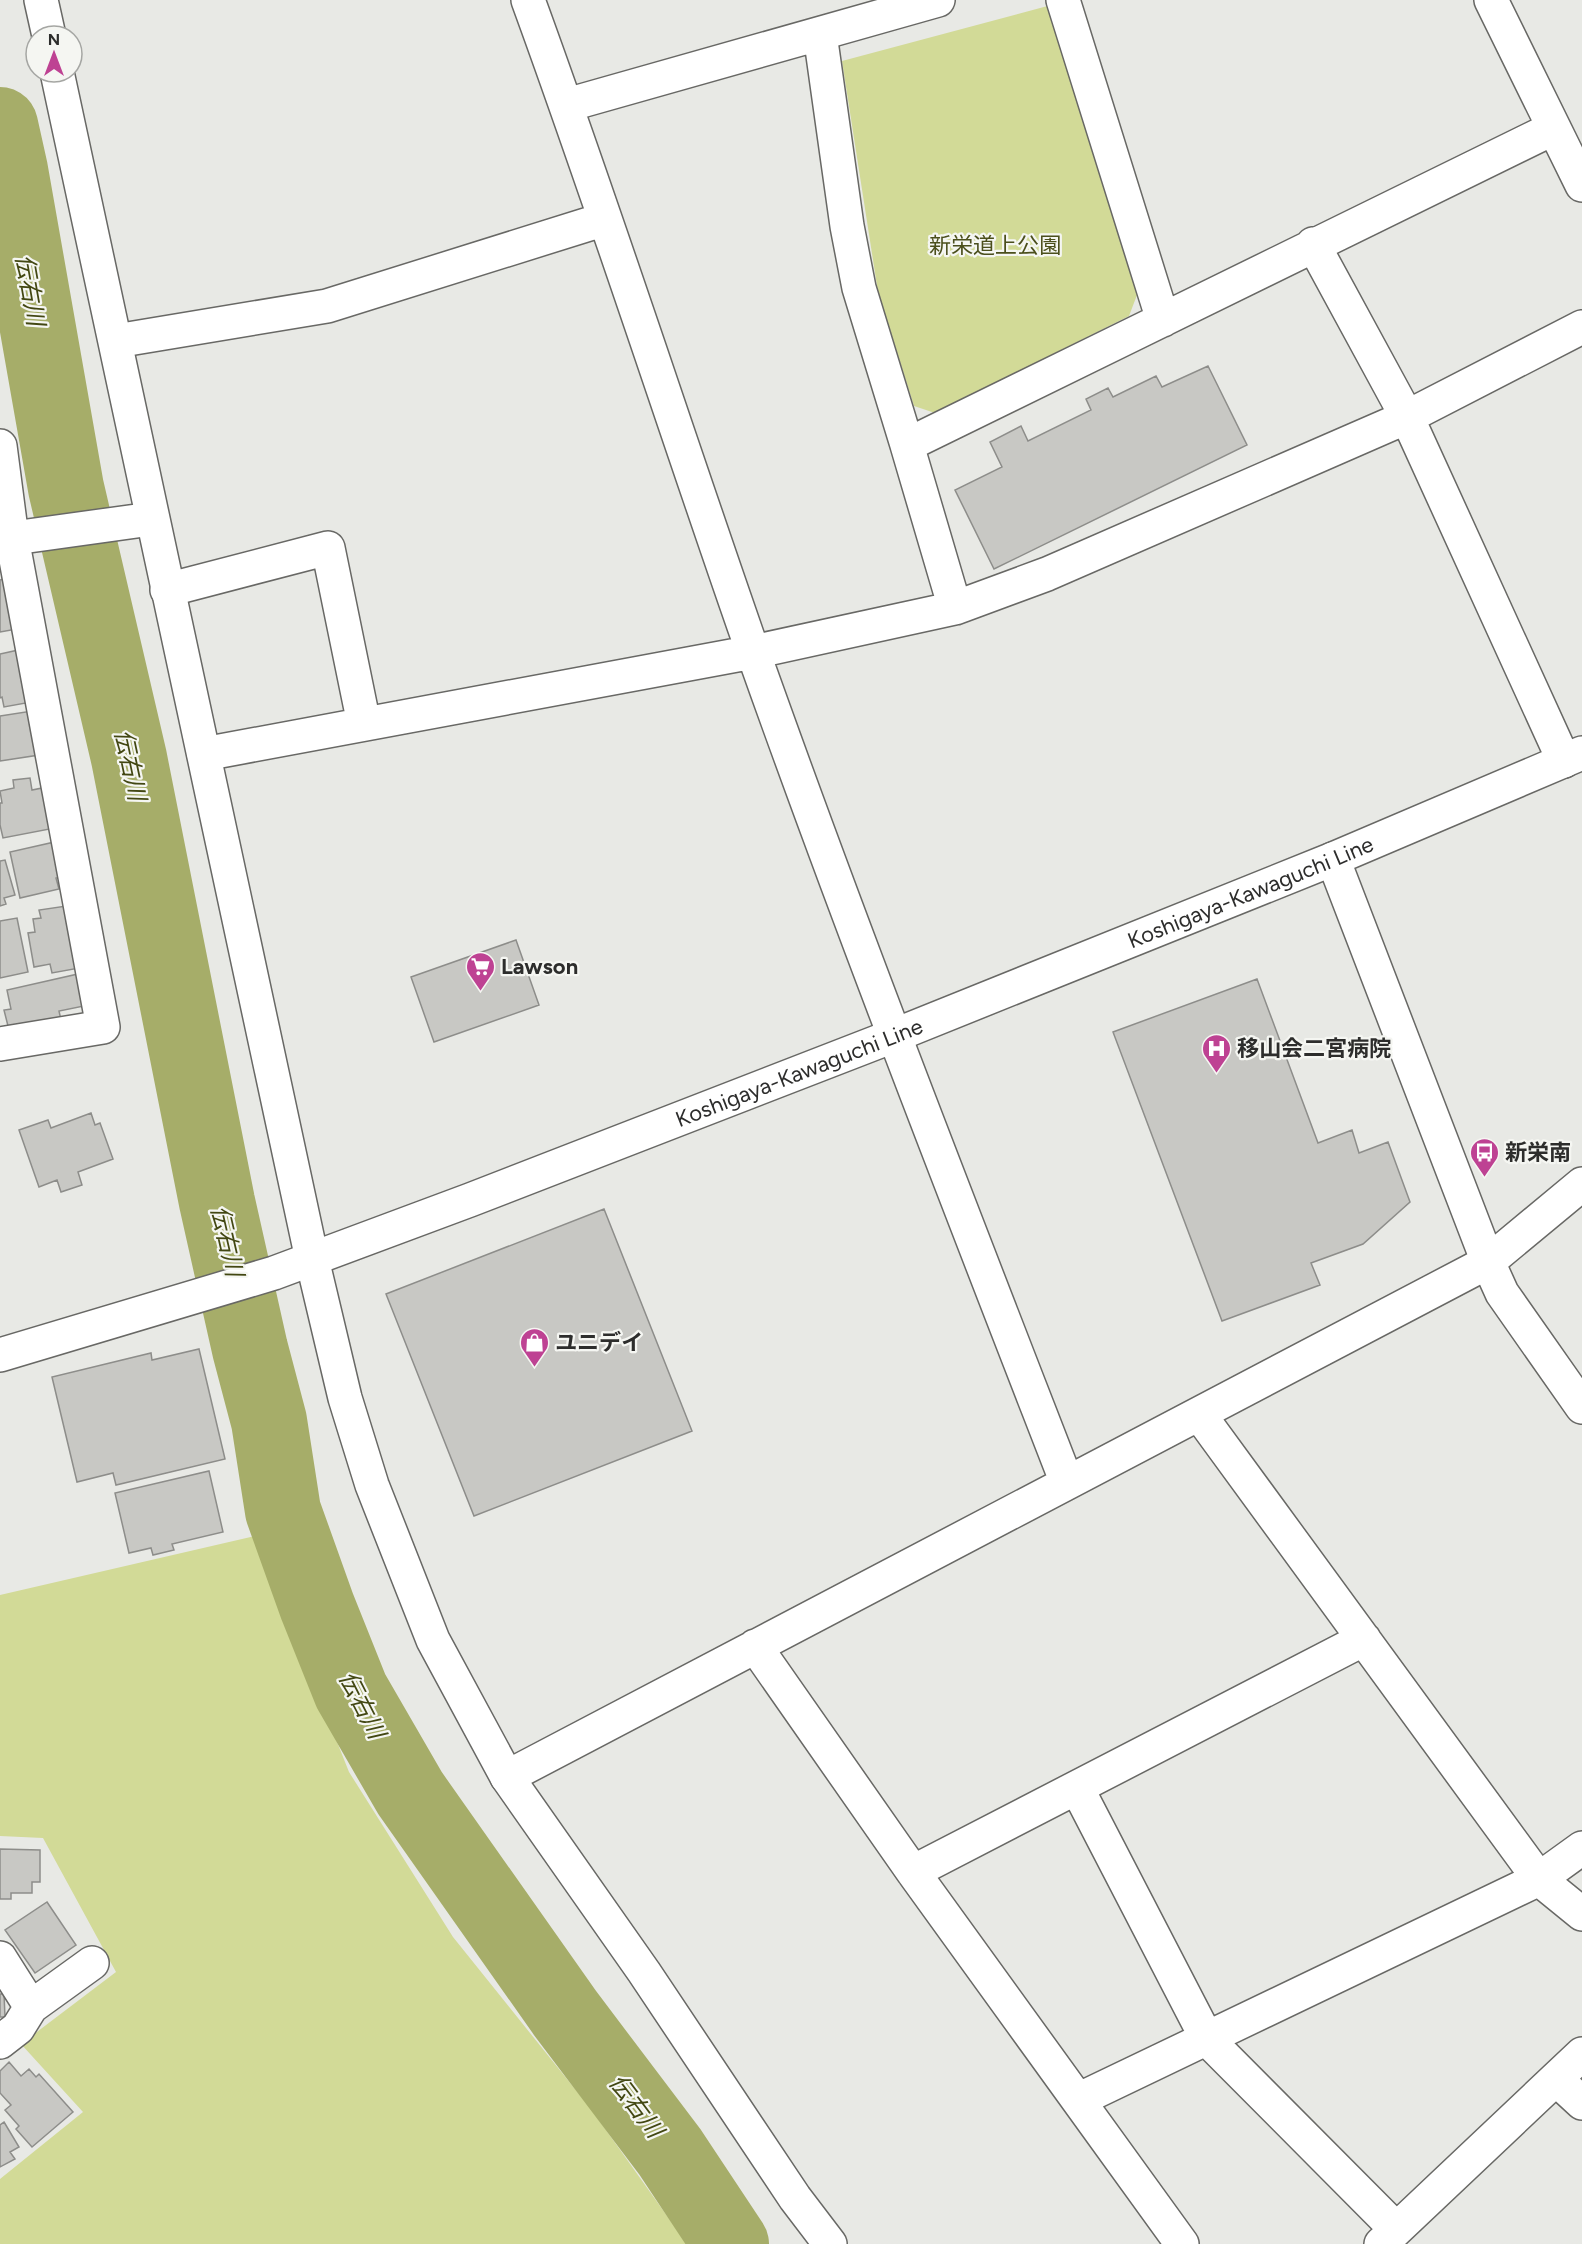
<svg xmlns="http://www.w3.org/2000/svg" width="1582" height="2244" viewBox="0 0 1582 2244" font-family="Figtree,'Noto Sans JP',sans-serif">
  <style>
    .green { fill: #d2da97 }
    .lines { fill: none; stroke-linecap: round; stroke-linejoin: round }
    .river { stroke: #a6ad69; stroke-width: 76 }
    .building { fill: #c8c8c4; stroke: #8d8d8a; stroke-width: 1.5 }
    .minor-casing { stroke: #686865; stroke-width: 36 }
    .tertiary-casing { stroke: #686865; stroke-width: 36 }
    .secondary-casing { stroke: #686865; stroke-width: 36 }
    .minor { stroke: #fff; stroke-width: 33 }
    .tertiary { stroke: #fff; stroke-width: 33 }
    .secondary { stroke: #fff; stroke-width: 33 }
    .labels { text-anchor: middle; stroke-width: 4.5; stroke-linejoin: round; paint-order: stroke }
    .park-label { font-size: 22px; fill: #4b4f1c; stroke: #f5f6f2 }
    .street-label { font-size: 22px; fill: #2d2d2c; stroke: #f5f6f2 }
    .poi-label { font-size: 22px; font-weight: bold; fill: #2d2d2c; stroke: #f5f6f2; text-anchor: start }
    .water-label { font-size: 24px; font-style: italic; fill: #424712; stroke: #f5f6f2 }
  </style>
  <rect width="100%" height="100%" fill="#e8e9e5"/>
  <path class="green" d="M1055 4 1137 295 1129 316 935 413 914 406 878 292 842 61Z
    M255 1536 349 1772 453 1937 591 2109 687 2244H0V2179L83 2112 21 2044 116 1972 43 1838 0 1836V1595Z"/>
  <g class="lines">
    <path class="river" d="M0 125 10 170 66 488 129 758 217 1202 250 1349 269 1421 283 1511 317 1606 351 1691 410 1793 565 2013 670 2152 731 2244"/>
  </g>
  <path class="building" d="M1208 366 1247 445 994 569 955 490 1002 467 990 442 1021 426 1028 441 1091 410 1086 399 1108 388 1113 397 1156 376 1162 387Z
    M3 579 17 629 0 632V580Z
    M23 649 31 690 24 691 26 703 4 707 2 697 0 698V654Z
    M32 711 39 755 0 761V716Z
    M30 778 32 790 47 787 55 828 3 838 0 825V803H2L0 791 14 788 13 780Z
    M59 841 67 876 56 878 59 889 20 898 10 852Z
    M5 860 15 895 4 898 6 904 0 906V861Z
    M73 905 85 967 52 973 50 964 34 967 28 933 35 932 33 919 41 918 39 910Z
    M17 918 28 972 0 978V921Z
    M516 940 539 1005 434 1042 411 977Z
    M78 974 84 1006 59 1011 61 1020 9 1030 4 1010 11 1009 7 990Z
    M1257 979 1318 1143 1352 1130 1359 1153 1388 1142 1410 1202 1363 1244 1311 1263 1320 1285 1222 1321 1113 1032Z
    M91 1113 95 1125 100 1123 113 1159 78 1172 82 1185 61 1192 57 1180 39 1187 19 1130 48 1120 51 1128Z
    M604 1209 692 1431 474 1516 386 1294Z
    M199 1349 225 1459 116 1485 113 1473 77 1482 52 1377 151 1353 152 1360Z
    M209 1471 223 1532 172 1544 174 1550 153 1555 151 1548 129 1553 115 1493Z
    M0 1849 40 1850V1882H32V1893H11V1899H0Z
    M47 1902 76 1945 35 1973 5 1930Z
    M0 1994H4L5 2017H0Z
    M9 2062 21 2076 29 2069 36 2077 39 2074 73 2112 32 2147 16 2129 19 2126 5 2110 11 2105 0 2093V2071Z
    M4 2122 19 2147 10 2152 15 2159 0 2167V2125Z"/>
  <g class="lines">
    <defs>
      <path id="minor" d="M528 0C607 216 677 435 753 652 852 931 960 1207 1067 1483
        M1063 0 1163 320
        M1491 0 1582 185
        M820 34 847 226 859 288 907 445
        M567 105 938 0
        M1313 244 1407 417 1564 761
        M116 341 327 306 605 219
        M0 446 12 538 103 1027 0 1044
        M0 540 151 519
        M167 590 328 548 364 724
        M955 608 907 445C1123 340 1337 233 1554 128
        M204 754 753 652 955 608 1047 574 1407 417 1582 327
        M1199 1414 1539 1879 1582 1914
        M755 1646 913 1872 1182 2244
        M507 1777 1488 1262 1582 1184
        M1077 1788 1207 2039 1396 2229
        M913 1872 1364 1639
        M0 1958 31 2007
        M0 2042 18 2028 31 2007 92 1963
        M1556 2079 1582 2103
        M1078 2100 1539 1879 1582 1848
        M1381 2244 1582 2054"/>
      <path id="tertiary" d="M41 0 49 36
        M57 72 312 1259 345 1398 372 1485 433 1640 507 1777 644 1972 795 2198 830 2244
        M1333 859 1488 1262 1502 1293 1582 1407"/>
      <g id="secondary">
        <path id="s1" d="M0 1355 274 1273 470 1200 893 1036 1333 859 1582 753"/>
      </g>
    </defs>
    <use href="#minor" class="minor-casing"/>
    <use href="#tertiary" class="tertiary-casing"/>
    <use href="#secondary" class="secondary-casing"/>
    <use href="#minor" class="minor"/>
    <use href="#tertiary" class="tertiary"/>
    <use href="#secondary" class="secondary"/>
  </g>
  <defs>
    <symbol id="supermarket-pin" viewBox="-11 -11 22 30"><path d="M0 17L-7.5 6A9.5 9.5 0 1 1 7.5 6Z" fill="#be4293" stroke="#f5f6f2"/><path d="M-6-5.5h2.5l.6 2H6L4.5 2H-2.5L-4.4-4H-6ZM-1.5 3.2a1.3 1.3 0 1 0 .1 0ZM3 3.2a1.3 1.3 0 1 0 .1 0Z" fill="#fff"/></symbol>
    <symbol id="hospital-pin" viewBox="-11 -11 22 30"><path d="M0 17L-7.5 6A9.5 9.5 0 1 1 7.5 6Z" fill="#be4293" stroke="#f5f6f2"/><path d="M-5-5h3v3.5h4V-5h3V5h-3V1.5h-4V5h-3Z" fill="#fff"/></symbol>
    <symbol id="bus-pin" viewBox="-11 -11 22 30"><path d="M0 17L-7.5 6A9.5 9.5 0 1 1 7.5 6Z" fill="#be4293" stroke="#f5f6f2"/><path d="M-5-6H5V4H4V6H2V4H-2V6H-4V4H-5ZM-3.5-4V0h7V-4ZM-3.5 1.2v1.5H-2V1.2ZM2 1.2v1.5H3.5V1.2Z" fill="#fff"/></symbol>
    <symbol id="shop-pin" viewBox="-11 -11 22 30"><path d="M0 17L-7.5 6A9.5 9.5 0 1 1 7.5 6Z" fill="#be4293" stroke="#f5f6f2"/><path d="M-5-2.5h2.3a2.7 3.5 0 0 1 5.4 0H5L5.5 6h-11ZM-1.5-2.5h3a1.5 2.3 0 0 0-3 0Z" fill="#fff"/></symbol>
  </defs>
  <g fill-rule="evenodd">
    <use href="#supermarket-pin" x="464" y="950" width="33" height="45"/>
    <use href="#hospital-pin" x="1200" y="1032" width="33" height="45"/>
    <use href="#bus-pin" x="1468" y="1136" width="33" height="45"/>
    <use href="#shop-pin" x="518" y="1326" width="33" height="45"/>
  </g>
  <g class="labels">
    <g class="park-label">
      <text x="995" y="253">新栄道上公園</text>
    </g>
    <g class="street-label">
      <text dy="8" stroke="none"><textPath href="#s1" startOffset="1334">Koshigaya-Kawaguchi Line</textPath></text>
      <text dy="8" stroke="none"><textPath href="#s1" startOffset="848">Koshigaya-Kawaguchi Line</textPath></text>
    </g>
    <g class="poi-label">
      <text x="501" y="974">Lawson</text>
      <text x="1237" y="1056">移山会二宮病院</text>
      <text x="1505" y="1160">新栄南</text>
      <text x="555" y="1350">ユニデイ</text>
    </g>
    <g class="water-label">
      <text transform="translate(30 290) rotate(80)" y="8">伝右川</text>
      <text transform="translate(130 765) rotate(78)" y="8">伝右川</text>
      <text transform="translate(227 1241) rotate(77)" y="8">伝右川</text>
      <text transform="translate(362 1705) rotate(63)" y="8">伝右川</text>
      <text transform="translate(636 2106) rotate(53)" y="8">伝右川</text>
    </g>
  </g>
  <g transform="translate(54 54)"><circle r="28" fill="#f5f6f2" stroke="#a5a6a3" stroke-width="1.5"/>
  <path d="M0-4.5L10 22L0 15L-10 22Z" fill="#be4293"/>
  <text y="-9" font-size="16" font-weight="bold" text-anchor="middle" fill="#2d2d2c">N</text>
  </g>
</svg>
